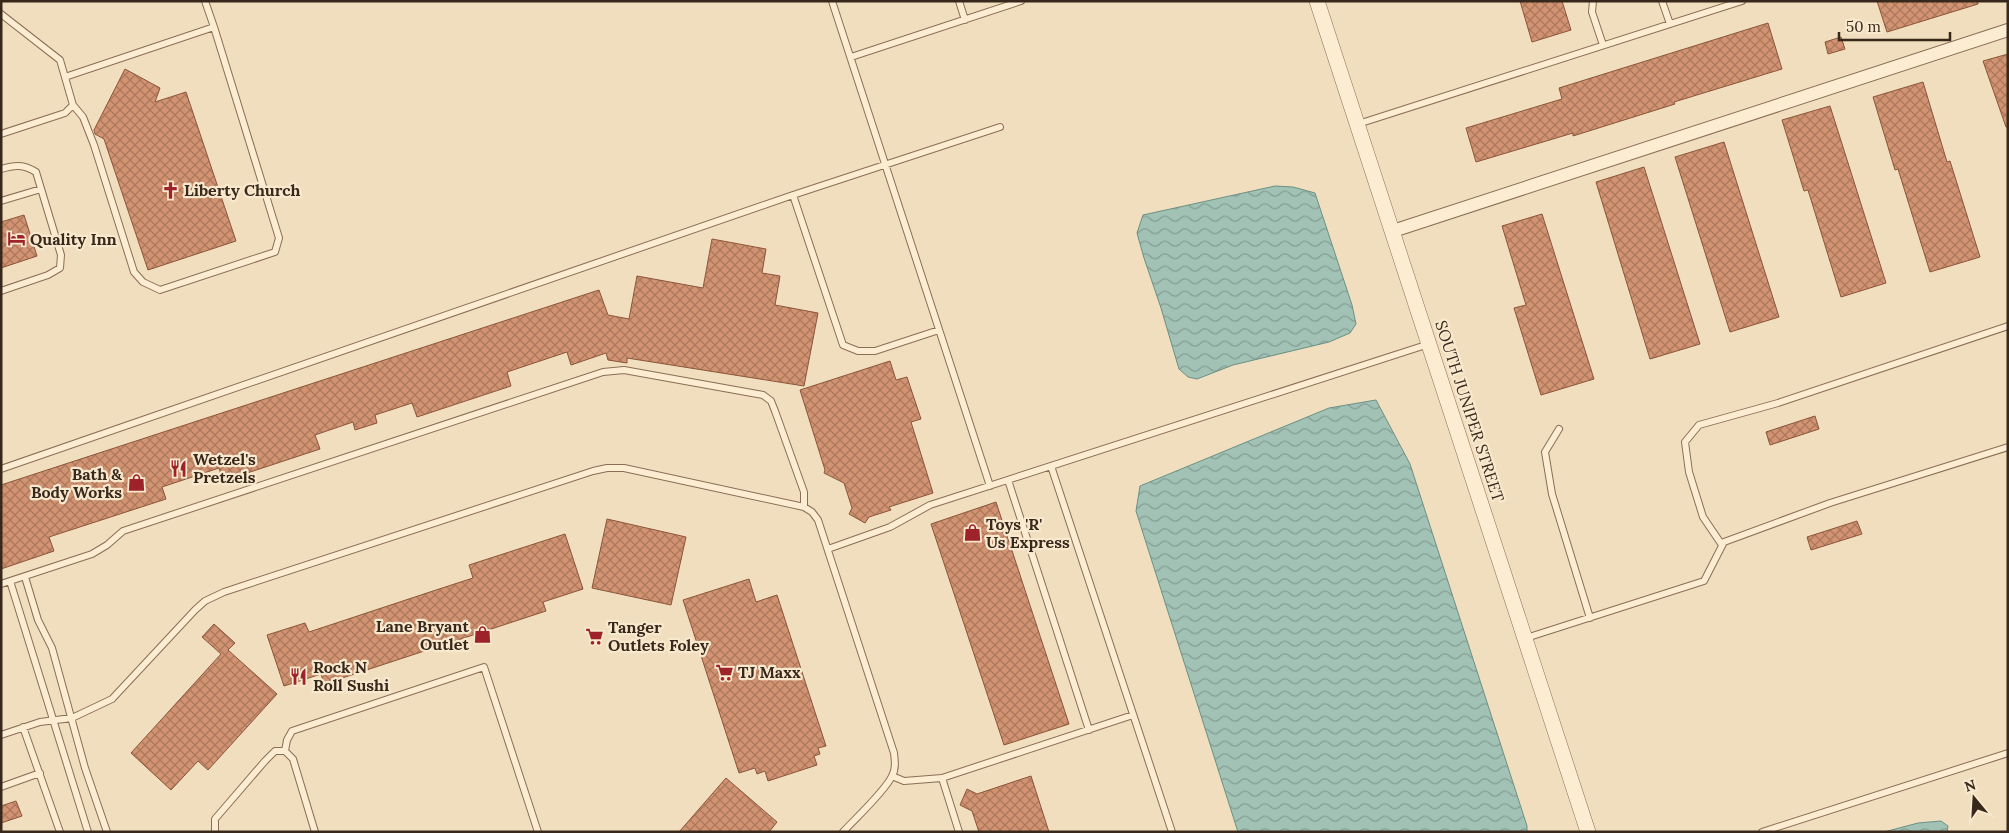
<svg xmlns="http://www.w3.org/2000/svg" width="2009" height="833" viewBox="0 0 2009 833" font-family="Lora,serif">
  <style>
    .water { fill: url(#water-waves); stroke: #699084 }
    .building { fill: url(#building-cross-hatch); stroke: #8b553a }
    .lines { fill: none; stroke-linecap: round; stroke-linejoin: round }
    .service-casing { stroke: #8a6e56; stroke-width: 8 }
    .minor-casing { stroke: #8a6e56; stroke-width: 14 }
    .tertiary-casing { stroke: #8a6e56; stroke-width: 16 }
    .service { stroke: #fbecd2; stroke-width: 6 }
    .minor { stroke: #fbecd2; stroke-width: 12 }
    .tertiary { stroke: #fbecd2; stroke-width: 15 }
    .labels { text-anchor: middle; stroke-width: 4.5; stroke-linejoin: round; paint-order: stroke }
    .poi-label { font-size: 16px; font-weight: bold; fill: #38281b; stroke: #f8e9ce; text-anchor: start }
    .street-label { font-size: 16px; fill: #38281b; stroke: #f8e9ce }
  </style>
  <defs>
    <pattern id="water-waves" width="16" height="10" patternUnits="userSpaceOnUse" patternTransform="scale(1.25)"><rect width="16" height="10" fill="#a2c2b6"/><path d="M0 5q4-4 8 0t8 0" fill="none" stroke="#859e93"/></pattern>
    <pattern id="building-cross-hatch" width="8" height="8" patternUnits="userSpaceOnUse" patternTransform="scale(1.25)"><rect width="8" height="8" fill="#d19371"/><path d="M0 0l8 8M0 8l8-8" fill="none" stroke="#ab785c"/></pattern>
  </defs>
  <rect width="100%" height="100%" fill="#f1debe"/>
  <path class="water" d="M1275 186 1293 187 1315 193 1352 305 1356 324 1350 333 1329 342 1233 365 1197 379 1188 377 1179 369 1161 308 1144 258 1137 233 1143 215Z
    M1376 400 1410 464 1527 826V832H1238L1136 511 1140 486 1329 408Z
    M1941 821 1948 826 1947 832H1884L1918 823Z"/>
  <path class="building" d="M1520 1H1562L1571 30 1532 42Z
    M1877 1H1978V4L1887 32Z
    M1768 23 1782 69 1674 102 1675 104 1573 136V133L1476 162 1466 128 1562 99 1559 88Z
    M1841 37 1845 49 1828 54 1825 42Z
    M2008 54V127H2006L1983 61Z
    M125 69 160 88 155 102 186 92 236 241 148 270 104 139 95 134 94 130Z
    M1923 82 1947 162 1950 161 1980 257 1930 272 1898 169 1895 170 1873 97Z
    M1830 106 1886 283 1841 297 1808 190 1804 191 1782 120Z
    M1724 142 1779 317 1730 332 1675 157Z
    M1644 167 1700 344 1650 359 1596 182Z
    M1542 214 1594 379 1541 395 1514 308 1526 305 1502 226Z
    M24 215 37 256 1 268V222Z
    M712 239 766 249 762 273 780 276 775 305 818 313 804 386 627 358V363L608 360 606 353 571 365 567 352 507 372 511 386 417 417 412 403 375 415 377 423 355 430 353 422 315 435 320 449 223 481 219 468 162 487 166 499 49 537 54 551 1 569V485L599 290 608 315 629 319 637 276 703 288Z
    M890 361 896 380 907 377 921 419 911 422 933 493 889 507 891 510 869 517 865 523 849 514 852 508 844 483 824 473 825 470 800 390Z
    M1815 416 1819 429 1770 445 1766 432Z
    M996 502 1069 724 1004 745 931 524Z
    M607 519 686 537 671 605 592 588Z
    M1857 521 1862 534 1811 550 1807 537Z
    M565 534 583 589 543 602 546 611 324 684 321 674 284 686 267 635 305 623 309 632 436 590 473 578 469 565Z
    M749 579 756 602 777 595 826 746 818 748 820 754 814 756 817 765 768 781 765 771 757 774 755 768 739 773 683 600Z
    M214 624 235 643 228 650 277 694 208 770 198 761 171 790 131 753 221 654 202 637Z
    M1031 776 1049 832H979L972 811 960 805 967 789 977 794Z
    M726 778 777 822 769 832H679Z
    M16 801 22 816 1 823V806Z"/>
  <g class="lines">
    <defs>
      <path id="service" d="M832 1 990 486
        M959 1 965 20
        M1593 1 1592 12 1603 45
        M1662 1 1670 24
        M1 14 60 60 73 105 65 113 1 134
        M851 57 1021 1
        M65 77 214 27 205 1
        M73 105 83 117 94 145 134 272 143 282 160 290 275 252 279 238 214 27
        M1358 124 1742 1
        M1 169C15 165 23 164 36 172L61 255 60 268 48 275 1 291
        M793 195 1000 127
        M1 201 41 189
        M1559 429 1545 452 1552 494 1590 618
        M1051 466 1172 832
        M1 469 793 195 843 345 858 351H875L939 330
        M1008 480 1089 730
        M1722 545 1703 517 1689 472 1685 442 1699 425 1778 403 2008 326
        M828 549 890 527 930 505 1429 344
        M25 577 38 620 52 648 85 768 107 832
        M10 581 88 832
        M1 584 92 554 107 545 123 531 603 372 624 370 763 395 771 401 775 411 804 492V507
        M1526 638 1704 581 1724 542 1830 503 2008 447
        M23 727 60 832
        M1 735 40 722 72 718 112 699 195 610 205 601 224 592 593 471 607 468H624L804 507 812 512 818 520 894 753C895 761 896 769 892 776 886 790 855 819 843 832
        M285 751 287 740 292 731 484 667 538 832
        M892 776 904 781 942 778 1133 715
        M942 778 959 832
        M1 787 40 773
        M215 832V819L265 761 275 751H285L293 759 315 832
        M1762 832 2008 753"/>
      <path id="minor" d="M1393 231 2008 30"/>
      <path id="tertiary" d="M1317 1 1588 832"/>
    </defs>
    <use href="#service" class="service-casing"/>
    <use href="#minor" class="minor-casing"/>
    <use href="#tertiary" class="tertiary-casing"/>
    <use href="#service" class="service"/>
    <use href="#minor" class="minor"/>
    <use href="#tertiary" class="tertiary"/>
  </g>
  <defs>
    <symbol id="church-bare" viewBox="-9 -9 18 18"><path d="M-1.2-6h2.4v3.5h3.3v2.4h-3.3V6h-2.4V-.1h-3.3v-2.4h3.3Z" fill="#9d222a" stroke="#f8e9ce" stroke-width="2.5" paint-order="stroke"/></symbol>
    <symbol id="hotel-bare" viewBox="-9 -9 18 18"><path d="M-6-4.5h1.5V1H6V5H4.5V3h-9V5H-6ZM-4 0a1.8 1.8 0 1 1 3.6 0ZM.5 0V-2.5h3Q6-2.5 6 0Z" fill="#9d222a" stroke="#f8e9ce" stroke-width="2.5" paint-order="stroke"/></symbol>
    <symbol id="restaurant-bare" viewBox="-9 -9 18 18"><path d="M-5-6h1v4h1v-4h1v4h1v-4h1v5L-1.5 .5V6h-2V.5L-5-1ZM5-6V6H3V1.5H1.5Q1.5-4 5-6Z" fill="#9d222a" stroke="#f8e9ce" stroke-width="2.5" paint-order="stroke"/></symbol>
    <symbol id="shop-bare" viewBox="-9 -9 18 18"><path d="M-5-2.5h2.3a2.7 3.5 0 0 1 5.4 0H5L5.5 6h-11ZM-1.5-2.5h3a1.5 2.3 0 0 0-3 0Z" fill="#9d222a" stroke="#f8e9ce" stroke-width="2.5" paint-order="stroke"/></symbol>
    <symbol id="supermarket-bare" viewBox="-9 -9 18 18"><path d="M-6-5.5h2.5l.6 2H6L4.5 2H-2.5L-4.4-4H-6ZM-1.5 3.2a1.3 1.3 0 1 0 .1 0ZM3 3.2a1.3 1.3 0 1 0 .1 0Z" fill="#9d222a" stroke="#f8e9ce" stroke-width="2.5" paint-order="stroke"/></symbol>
  </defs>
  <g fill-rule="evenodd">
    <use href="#church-bare" x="158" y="178" width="25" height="25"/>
    <use href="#hotel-bare" x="4" y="226" width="25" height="25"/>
    <use href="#restaurant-bare" x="166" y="456" width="25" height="25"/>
    <use href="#shop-bare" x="124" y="470" width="25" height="25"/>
    <use href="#shop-bare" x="960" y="520" width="25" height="25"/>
    <use href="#shop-bare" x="470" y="622" width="25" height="25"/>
    <use href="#supermarket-bare" x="582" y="624" width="25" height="25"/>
    <use href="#supermarket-bare" x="712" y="660" width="25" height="25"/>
    <use href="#restaurant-bare" x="286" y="664" width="25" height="25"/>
  </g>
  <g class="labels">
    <g class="poi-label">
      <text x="184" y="196">Liberty Church</text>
      <text x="30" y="245">Quality Inn</text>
      <text x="193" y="465">Wetzel's<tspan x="193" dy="18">Pretzels</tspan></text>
      <text x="122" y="480" text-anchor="end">Bath &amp;<tspan x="122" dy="18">Body Works</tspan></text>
      <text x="986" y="530">Toys 'R'<tspan x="986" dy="18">Us Express</tspan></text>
      <text x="469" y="632" text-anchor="end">Lane Bryant<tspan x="469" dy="18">Outlet</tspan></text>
      <text x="608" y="633">Tanger<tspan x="608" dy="18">Outlets Foley</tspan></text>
      <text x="313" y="673">Rock N<tspan x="313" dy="18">Roll Sushi</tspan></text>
      <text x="738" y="678">TJ Maxx</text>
    </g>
    <g class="street-label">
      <text transform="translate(1470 411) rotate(72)" y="6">SOUTH JUNIPER STREET</text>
    </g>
  </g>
  <rect width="2009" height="833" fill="none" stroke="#38281b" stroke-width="5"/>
  <g transform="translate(1974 798) rotate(342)" stroke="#f8e9ce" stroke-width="4" paint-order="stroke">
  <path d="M0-4L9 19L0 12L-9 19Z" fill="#38281b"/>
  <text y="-8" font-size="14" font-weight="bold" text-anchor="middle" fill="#38281b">N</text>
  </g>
  <path d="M1839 32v8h111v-8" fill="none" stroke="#38281b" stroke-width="2.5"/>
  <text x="1846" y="32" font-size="15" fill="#38281b" stroke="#f8e9ce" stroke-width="4" paint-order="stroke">50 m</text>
</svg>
